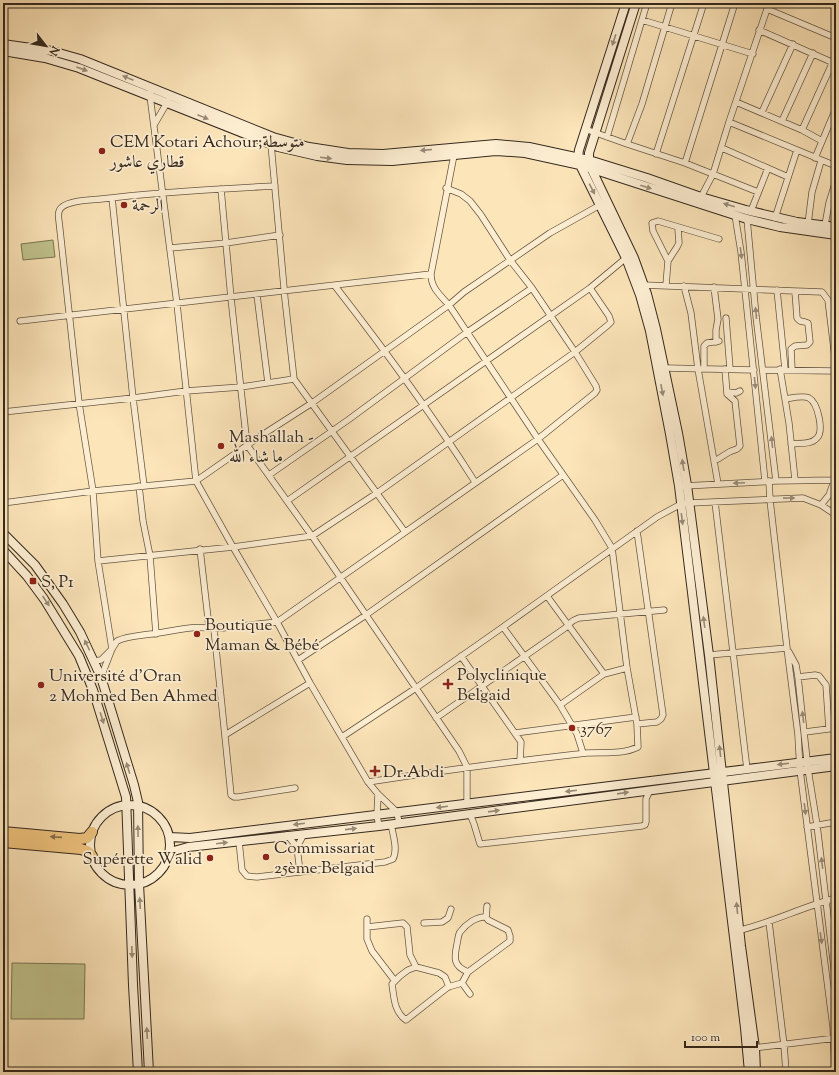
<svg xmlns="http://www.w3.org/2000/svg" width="839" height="1075" viewBox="0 0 839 1075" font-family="'Sorts Mill Goudy',Amiri,serif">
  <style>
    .garden { fill: #c1c48e; stroke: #7b7656 }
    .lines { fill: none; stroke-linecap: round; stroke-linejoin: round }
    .street-casing { stroke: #675845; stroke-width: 7 }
    .secondary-casing { stroke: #35291e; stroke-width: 10 }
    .highway-casing { stroke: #35291e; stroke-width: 12 }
    .street { stroke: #fdeed2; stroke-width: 5.5 }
    .secondary { stroke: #fdeed2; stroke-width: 8 }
    .highway { stroke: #eec27c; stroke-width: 10 }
    .oneway { fill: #998c78 }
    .oneway2 { fill: #886e48 }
    .poi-dot { fill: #8f2418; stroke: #fdeed2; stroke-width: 1.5 }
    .labels { text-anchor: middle; stroke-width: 3.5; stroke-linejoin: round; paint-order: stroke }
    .poi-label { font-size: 17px; fill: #35291e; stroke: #fdeed2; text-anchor: start }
  </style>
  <rect width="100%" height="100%" fill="#fce5b9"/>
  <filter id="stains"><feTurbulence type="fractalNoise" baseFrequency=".005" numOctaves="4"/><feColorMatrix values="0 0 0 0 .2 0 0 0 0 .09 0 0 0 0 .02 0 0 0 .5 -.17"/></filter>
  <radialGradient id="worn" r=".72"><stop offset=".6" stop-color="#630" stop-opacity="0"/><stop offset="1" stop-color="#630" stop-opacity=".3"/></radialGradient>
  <path class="garden" d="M53 240 55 257 23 260 21 244Z
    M12 963 85 964 84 1019H11Z"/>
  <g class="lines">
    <defs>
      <path id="street" d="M672 3 642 104 627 144 685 163 758 192
        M767 9 836 38
        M642 20 753 54
        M759 30 836 64
        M151 87 150 96 177 304 196 481 233 547 277 622 310 683 368 782 378 794 397 812 399 823
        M736 102 802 130 822 141
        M762 112 793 44
        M782 121 813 53
        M729 122 836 166
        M154 125 168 101
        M585 129 627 144
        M802 130 836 55
        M607 137 647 3
        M271 144 285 299 294 379 405 532
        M722 148 788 177
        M656 154 704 3
        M815 158 836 108
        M685 163 735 3
        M221 189 231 298 247 445 312 536 459 751 467 767V804
        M701 197 713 174 729 122 769 3
        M112 198 133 398 144 486
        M751 211 768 168
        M735 215 741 252 765 481
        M775 218 797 150
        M747 219 756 316 776 481
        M808 224 812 192 821 161
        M825 225 829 203 836 180
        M170 248 226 243 280 235
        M668 261 653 231 652 223 658 221 719 239
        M643 285 822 292 828 300 836 366
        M666 285 668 261 677 247 679 243 678 228
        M335 286C384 349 432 414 475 482
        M684 286 691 313 698 369 718 484
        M714 287 718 319 716 330V342
        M777 290 785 369
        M257 295 268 383
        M726 318 730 369
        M20 321 431 274
        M665 368 754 370
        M704 369V346L707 343 719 341
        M780 369 789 423 795 480
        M764 370 836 371
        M792 370 791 349 795 346 807 345 810 342 808 323 805 322 800 321 797 318 795 291
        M727 392 736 393 740 391
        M785 399C792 398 803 395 809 398 818 403 824 431 817 438 811 445 799 443 791 444
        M3 412 133 398 186 391 241 387 294 379
        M714 461C724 457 725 452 737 449L740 446 735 401 727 394 725 369
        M269 475 348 420 466 333 532 288
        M139 486 143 521 150 556 156 634
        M684 486 776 481 834 480
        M287 501 590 288 626 258
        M715 502 747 769
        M3 503 93 491 196 481 259 437 312 403 449 305 464 292 550 233 600 205
        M821 505 829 495 836 476
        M200 549 209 627
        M98 561 233 547 312 536 377 493 575 352 608 325 611 322 609 316 590 288
        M547 596 604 674
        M503 627 560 705 577 734 583 753
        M214 629 231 795 234 797H238L295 788
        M787 648 798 735 800 770 833 1027 835 1072
        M112 649 117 641C128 636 139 636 151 634 170 632 195 624 214 629L277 622 538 439 595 393 597 390 596 386 575 352 532 288 510 260 481 215 470 201 461 194 446 188
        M112 649 98 561 93 491 79 403 59 221C58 216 58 210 62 207 70 200 91 200 101 199 159 192 217 189 275 186
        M789 652 796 665 798 677 808 769 817 825 836 985
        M709 655 787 648 770 500 769 481
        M461 656 521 742 520 761
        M298 660 366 615 563 475
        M94 661 101 660 112 649 101 677
        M798 677 815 675 819 676 826 685 829 729
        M560 705 604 674 627 668
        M436 718 568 626C571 621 574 620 579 618L664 610
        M637 724 657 722 661 719 663 715 637 531
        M805 732 836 728
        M515 733 636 717
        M225 735 310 683
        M342 737 416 688 503 627 657 517 681 504 689 503 803 498 821 505 836 515
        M368 782C438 771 508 762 578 754 597 751 620 756 638 747L637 724 627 668 612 548 595 520 538 439 449 305C440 295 431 288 431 274L454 155
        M378 794 377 816 379 826
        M470 814 474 824 480 844 642 826 645 825 646 822V799L650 790
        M807 827 836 822
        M287 835 297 847 304 834
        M239 841 242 870 247 876 257 877 385 862 393 859C398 850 393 835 391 824
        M297 847 300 872
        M367 919V939L372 951 395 981
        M769 922 784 1045 786 1072
        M424 923 442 922 448 918 451 909
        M367 927 403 923 407 927 410 955 416 967
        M737 931C771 923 802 907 836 898
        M468 972C453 966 454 958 457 944 458 940 458 935 460 932 466 924 477 916 486 917
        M462 983 470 994
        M449 987 445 977 439 973 416 967 408 970 400 976 392 984C394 997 394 1012 406 1020L448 987 462 983 468 972 510 941V936L508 930 488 920 486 917 487 906
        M753 1048 836 1038"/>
      <path id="secondary" d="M626 3 579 150 578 157 580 165 626 258 640 295 650 331 670 434 679 486 714 773 745 1028 749 1072
        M636 3 589 153V160L590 166 634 258 647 294 656 329 678 433 687 485 709 655 741 946 755 1048 756 1072
        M3 44 52 51 80 59 273 137 309 147 348 153 383 154 496 144 529 147 589 160 647 178 701 197 746 210 797 222 836 227
        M3 51 45 58 79 68 278 147 317 156 347 160 392 161 496 151 525 153 580 165 747 219 780 227 836 235
        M3 533 35 565 63 604 80 632 101 677 134 785 138 802 139 884 149 1072
        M3 550 27 576 44 599 79 656 93 690 126 797 133 985 138 1072
        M90 845a40 40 0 1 1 80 0a40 40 0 1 1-80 0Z
        M170 837 190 838 836 758
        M170 852 188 847 379 826 836 766"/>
      <path id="highway" d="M3 832 80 839 87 838 92 832
        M3 842 81 849 87 851 92 856"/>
    </defs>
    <use href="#street" class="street-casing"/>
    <use href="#secondary" class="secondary-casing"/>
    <use href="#highway" class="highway-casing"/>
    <use href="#street" class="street"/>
    <use href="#secondary" class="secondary"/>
    <use href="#highway" class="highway"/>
  </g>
  <defs><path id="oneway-solid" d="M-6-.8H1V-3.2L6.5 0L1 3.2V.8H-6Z"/></defs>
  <g class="oneway">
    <use href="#oneway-solid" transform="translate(614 40) rotate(108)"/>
    <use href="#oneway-solid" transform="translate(82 69) rotate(20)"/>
    <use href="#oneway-solid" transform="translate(128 78) rotate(-158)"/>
    <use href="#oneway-solid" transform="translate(203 117) rotate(22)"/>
    <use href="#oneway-solid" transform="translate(426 150) rotate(175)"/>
    <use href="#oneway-solid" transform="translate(326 158) rotate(7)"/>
    <use href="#oneway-solid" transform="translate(646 187) rotate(18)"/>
    <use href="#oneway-solid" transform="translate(592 189) rotate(63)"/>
    <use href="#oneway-solid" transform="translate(729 205) rotate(-164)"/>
    <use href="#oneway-solid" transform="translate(741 253) rotate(83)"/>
    <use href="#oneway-solid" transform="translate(756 313) rotate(-95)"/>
    <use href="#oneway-solid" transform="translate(755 383) rotate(84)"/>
    <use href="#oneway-solid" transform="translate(662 390) rotate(79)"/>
    <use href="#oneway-solid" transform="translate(772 442) rotate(-96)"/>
    <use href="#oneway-solid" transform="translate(683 465) rotate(-99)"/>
    <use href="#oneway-solid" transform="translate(739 483) rotate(177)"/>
    <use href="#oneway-solid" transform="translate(789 498) rotate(-1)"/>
    <use href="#oneway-solid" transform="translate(682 519) rotate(83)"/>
    <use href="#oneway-solid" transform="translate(46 601) rotate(56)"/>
    <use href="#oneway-solid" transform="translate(704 622) rotate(-98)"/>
    <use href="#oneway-solid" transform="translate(87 645) rotate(-116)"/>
    <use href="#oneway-solid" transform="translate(803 717) rotate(-97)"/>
    <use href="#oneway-solid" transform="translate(102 718) rotate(72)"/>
    <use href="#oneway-solid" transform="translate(720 751) rotate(-96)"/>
    <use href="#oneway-solid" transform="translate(783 764) rotate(173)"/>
    <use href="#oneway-solid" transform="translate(128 768) rotate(-107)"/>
    <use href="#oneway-solid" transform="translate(571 791) rotate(173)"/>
    <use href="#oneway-solid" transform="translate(623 793) rotate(-8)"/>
    <use href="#oneway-solid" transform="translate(442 807) rotate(173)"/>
    <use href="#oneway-solid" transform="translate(805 809) rotate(83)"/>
    <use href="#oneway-solid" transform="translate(494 811) rotate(-8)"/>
    <use href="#oneway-solid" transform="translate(299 824) rotate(173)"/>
    <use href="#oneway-solid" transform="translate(351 829) rotate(-6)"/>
    <use href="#oneway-solid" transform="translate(138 831) rotate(-91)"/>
    <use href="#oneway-solid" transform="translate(222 843) rotate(-7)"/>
    <use href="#oneway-solid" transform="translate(822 863) rotate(-97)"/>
    <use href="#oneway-solid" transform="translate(140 903) rotate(-93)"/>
    <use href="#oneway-solid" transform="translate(737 908) rotate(-96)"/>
    <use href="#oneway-solid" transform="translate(821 938) rotate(82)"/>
    <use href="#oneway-solid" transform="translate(132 952) rotate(88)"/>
    <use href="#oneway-solid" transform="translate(147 1033) rotate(-93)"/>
  </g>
  <use class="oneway2" href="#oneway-solid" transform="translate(56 837) rotate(-176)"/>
  <g class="poi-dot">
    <circle cx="102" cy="151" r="4"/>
    <circle cx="124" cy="205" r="4"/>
    <circle cx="221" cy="446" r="4"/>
    <rect x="29" y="577" width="8" height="8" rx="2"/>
    <circle cx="197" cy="634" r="4"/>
    <path d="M446 678h4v4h4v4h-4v4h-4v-4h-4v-4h4z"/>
    <circle cx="41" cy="685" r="4"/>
    <circle cx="572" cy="728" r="4"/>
    <path d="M373 765h4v4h4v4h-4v4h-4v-4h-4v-4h4z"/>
    <circle cx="266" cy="857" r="4"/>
    <circle cx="210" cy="858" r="4"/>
  </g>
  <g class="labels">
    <g class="poi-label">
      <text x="110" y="147">CEM Kotari Achour;متوسطة<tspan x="110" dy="20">قطاري عاشور</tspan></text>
      <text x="132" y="211">الرحمة</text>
      <text x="229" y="442">Mashallah -<tspan x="229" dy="20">ما شاء الله</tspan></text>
      <text x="41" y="587">S, P1</text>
      <text x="205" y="630">Boutique<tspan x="205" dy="20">Maman &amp; Bébé</tspan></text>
      <text x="457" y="680">Polyclinique<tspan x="457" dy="20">Belgaid</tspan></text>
      <text x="49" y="681">Université d'Oran<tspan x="49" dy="20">2 Mohmed Ben Ahmed</tspan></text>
      <text x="580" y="734">3767</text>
      <text x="383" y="777">Dr.Abdi</text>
      <text x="274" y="853">Commissariat<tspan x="274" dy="20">25ème Belgaid</tspan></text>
      <text x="202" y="864" text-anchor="end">Supérette Walid</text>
    </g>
  </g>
  <rect width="839" height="1075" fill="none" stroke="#fce5b9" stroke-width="16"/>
  <rect x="4" y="4" width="831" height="1067" fill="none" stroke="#35291e" stroke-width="2"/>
  <rect x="8" y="8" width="823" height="1059" fill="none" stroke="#35291e"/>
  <g transform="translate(46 46) rotate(121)" stroke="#fdeed2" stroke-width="3" paint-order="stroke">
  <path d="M0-3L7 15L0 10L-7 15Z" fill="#35291e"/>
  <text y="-6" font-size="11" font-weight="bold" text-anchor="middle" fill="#35291e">N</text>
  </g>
  <path d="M685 1041v6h72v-6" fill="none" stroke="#35291e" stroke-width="2"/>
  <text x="691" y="1041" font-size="12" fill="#35291e" stroke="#fdeed2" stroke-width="3" paint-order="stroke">100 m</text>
  <rect width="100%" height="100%" filter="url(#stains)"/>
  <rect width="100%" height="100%" fill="url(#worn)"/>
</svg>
